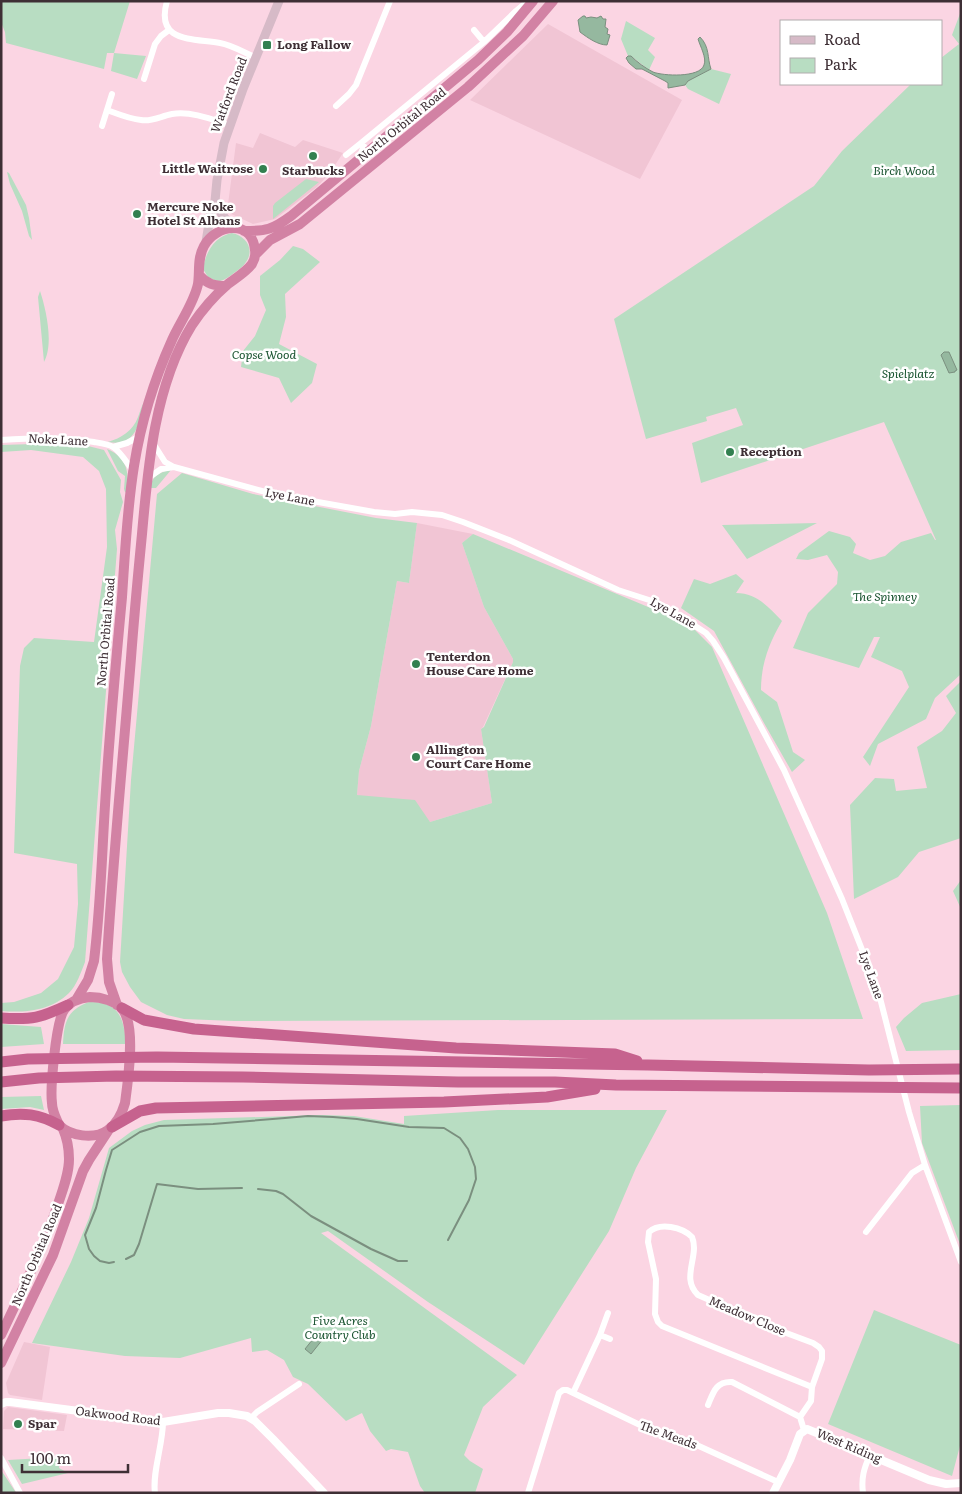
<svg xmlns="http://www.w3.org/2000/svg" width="962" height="1494" viewBox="0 0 962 1494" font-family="Literata,serif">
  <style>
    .built { fill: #f1c5d4 }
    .green { fill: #b8ddc2 }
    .water { fill: #95b89f; stroke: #7b8f7f }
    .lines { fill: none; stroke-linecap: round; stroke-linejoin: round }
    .stream { stroke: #7b8f7f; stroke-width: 2 }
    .minor { stroke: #fff; stroke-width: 6 }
    .tertiary { stroke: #fff; stroke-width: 8 }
    .secondary { stroke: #d6bac7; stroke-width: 9 }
    .trunk { stroke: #d282a4; stroke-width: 10 }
    .motorway { stroke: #c6628e; stroke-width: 11 }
    .poi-dot { fill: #328050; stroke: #fff; stroke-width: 2 }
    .labels { text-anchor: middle; stroke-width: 5; stroke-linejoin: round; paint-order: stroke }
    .poi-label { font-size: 12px; font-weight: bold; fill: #3e2f35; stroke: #fff; text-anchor: start }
    .street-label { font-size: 12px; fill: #3e2f35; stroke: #fff }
    .park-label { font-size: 12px; font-style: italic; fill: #1a5431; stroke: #fff }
  </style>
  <rect width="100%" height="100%" fill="#fbd5e3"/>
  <path class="built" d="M548 24 682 100 640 179 470 100Z
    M260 133 295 147 303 140 343 153 329 174 317 187 275 219 253 224 227 212 236 143 253 148Z
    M417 523 473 534 462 543 484 607 513 659V662L483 727 481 729 492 803 430 822 357 795 359 771 371 726 397 581 409 583Z
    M24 1342 50 1347 42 1400 10 1395 8 1393 6 1383Z
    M8 1407 67 1415 64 1431 3 1429 4 1411Z"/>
  <path class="green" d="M1 1H130L114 53 146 56 137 79 111 71 114 53H107L104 69 6 43 5 32 1 22Z
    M961 11V674L935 698 926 719 878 744 870 766 863 757 909 687 902 671 871 657 880 637H874L859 668 793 648 808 613 837 584 838 572 827 555 808 560 796 559 799 553 829 531 850 537 856 544 853 553 870 560 885 556 901 542 931 533 935 540H936L884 422 701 483 692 443 743 425 736 408 706 417 707 421 646 439 614 319 814 186 842 151 911 84H941V58L959 44 952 35Z
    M626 21 655 38 648 50 655 57 649 70 631 56H628L621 39Z
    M711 69 731 74 719 104 688 89 685 85 688 81Z
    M7 172 9 173 26 205 29 218 32 240 29 236 22 211 10 184Z
    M306 179 319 182 273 219V206L275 203Z
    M232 233C246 236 255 249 246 262 243 267 238 270 234 273 230 276 225 280 220 281 216 281 212 279 208 277L203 269C205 253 215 236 232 233Z
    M293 246 303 249 320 262 285 294 286 317 279 344 317 364 312 383 291 403 279 378 241 367 243 351 255 336 266 310 260 295V276L280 260Z
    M40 291C46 309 54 344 44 362L38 297Z
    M144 402C139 423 137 447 108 442 121 438 133 431 138 417 140 412 141 407 144 402Z
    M34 444 88 446 104 450 121 480 120 492 123 502 115 530 117 549 85 962C81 972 77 985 69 993 51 1011 24 1013 1 1011V1003L14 1002 41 993 58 979 74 947 78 904 77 864 14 853 20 666 24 648 34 638 94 642 107 547 106 489 99 471 83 457 31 450 1 452V445Z
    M107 449C128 458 129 472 127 493L125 492 124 489 125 476 118 471Z
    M171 470 156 488H150C152 476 159 472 171 470Z
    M182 473 253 494 376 518 417 523 409 583 397 581 371 726 359 771 357 795 415 800 430 822 492 803 481 729 484 727 513 662V659L484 607 462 543 473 534 689 624 712 647 827 913 863 1019 234 1021 184 1019 167 1015 141 1002 130 987 122 972 120 962 131 780 157 494Z
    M817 523 747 559 722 525Z
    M736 574 744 581 736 593C757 593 768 607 782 621 769 643 761 664 761 690L777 702 793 752 805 760 792 772 764 723 714 631 681 608 694 579 710 584Z
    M961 681V838L919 852 898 877 854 899 850 805 875 778 894 779 896 791 927 788 917 747 942 731 956 713 946 696Z
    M961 880V909L953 891Z
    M961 994V1050L906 1051 896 1027 904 1018 922 1003Z
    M89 1002C119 1001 124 1018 126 1044H63C64 1022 67 1010 89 1002Z
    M1 1024 41 1027 44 1044 1 1047Z
    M41 1096 44 1110 30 1107 1 1109V1097Z
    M961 1105V1247L922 1143 920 1106Z
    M498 1110H667L636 1168 609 1231 524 1365 428 1302 328 1231 321 1233 517 1375 483 1407 464 1455 470 1461 483 1469 475 1493H425L420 1486 408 1452 391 1449 386 1451 370 1431 362 1413 346 1421 308 1384 293 1377 284 1360 267 1350 252 1352 251 1338 180 1358 125 1356 32 1343 71 1262 89 1218 109 1148 132 1131 145 1125 164 1120 323 1115 354 1116 404 1124V1116Z
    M874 1310 961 1345V1442L952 1476 828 1424Z
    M60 1457 59 1468 68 1473 22 1484 8 1460Z
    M1 1470 15 1491 16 1493H1Z"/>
  <path class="water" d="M583 16H585L586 18 591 17 597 18 601 16 603 19H606L605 27 608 29 607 34 610 35 607 45C598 45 588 38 580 32L578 20Z
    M700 37C710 47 707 58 711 69L688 81 685 85 668 88V83L665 81 642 69H636L629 63 626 58 628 56H631C637 62 645 68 653 72 663 76 700 78 704 65 707 58 700 46 698 39Z
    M944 352H949L957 370 955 371V372L949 373 941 355Z
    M317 1334 323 1339 311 1354 305 1349Z"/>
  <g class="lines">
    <path class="stream" d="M258 1189 276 1191 283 1194 311 1216 371 1249 398 1261H407
      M126 1259 134 1255 139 1244 157 1184 198 1189 242 1188
      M114 1262 109 1263 100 1261 94 1256 89 1249 85 1235 96 1208 106 1170 112 1150 140 1132 159 1126 213 1124 285 1118 308 1116 333 1117 357 1119 409 1127 444 1128 460 1138 468 1149 475 1167 476 1179 469 1200 448 1240"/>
    <path class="minor" d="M167 1C155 43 192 38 220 43 232 45 245 53 257 58
      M474 30 484 42
      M144 79 155 44 161 36 169 30
      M336 106 349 94 356 85 390 1
      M107 110C118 114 129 119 141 120 152 122 161 116 172 114 191 111 211 119 229 125
      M102 126 112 94
      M346 155 361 143
      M359 158 364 146 361 143 484 42 516 11 528 1
      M1 440C33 438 63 437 94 442 100 443 108 444 113 447 121 452 127 463 133 471
      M153 443 165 462 174 467 273 494 374 512 395 514 412 512 442 515 463 522 509 540 618 590 649 600 667 608 706 633 713 641 724 658 784 770 842 899 878 990 909 1112 925 1165 961 1262
      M113 447 127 443 140 436
      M148 478 161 469 174 467
      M866 1232 912 1173 925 1165
      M600 1335 610 1339
      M573 1393 600 1335 608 1313
      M708 1405C713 1393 716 1381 732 1382L800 1417 804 1430
      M800 1417 811 1401 812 1387 822 1359V1351L819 1347 813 1343 773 1328 698 1295C680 1278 700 1256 692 1237 682 1227 660 1222 649 1232L648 1242 656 1279 655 1314 658 1322 662 1326 812 1387
      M251 1418 257 1412 299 1384
      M1 1458 20 1493
      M155 1493C152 1473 163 1444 163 1422
      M528 1493 559 1393 563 1390H567L640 1425 690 1442 778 1482
      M863 1493C861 1478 864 1468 870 1455"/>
    <path class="tertiary" d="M1 1404 6 1402H10L163 1422 218 1413H229L247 1416 255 1421 273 1439 324 1493
      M773 1493 790 1460 800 1434 807 1429 929 1480 946 1484 961 1483"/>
    <path class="secondary" d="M215 201 221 213 232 227
      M206 242 211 211 215 201 217 180 224 143 243 89 279 1"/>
    <path class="trunk" d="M244 231C266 231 272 230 291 216L478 60 507 32 533 1
      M256 254 270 240 300 224 468 87 523 36 553 1
      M199 275C207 284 214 286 226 286
      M90 997C101 997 116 1001 123 1010 136 1027 128 1081 125 1103 122 1113 117 1124 108 1130 94 1140 70 1136 59 1125 56 1118 52 1111 52 1103 50 1088 56 1022 64 1010 70 1001 80 998 90 997Z
      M76 1000 88 980 94 961C101 904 102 847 106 790 110 726 116 661 122 597 125 553 127 509 134 466 141 422 154 380 172 340 180 322 194 303 198 284 200 271 197 259 204 246 216 224 252 219 255 250 256 256 255 259 252 264 246 272 236 278 228 284 214 296 202 310 192 325 155 385 148 465 142 534 138 575 134 617 131 658 123 758 113 859 107 959L109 982 117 1005
      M1 1335C21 1292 43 1249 58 1204 63 1189 69 1174 69 1159 69 1148 67 1138 63 1129
      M1 1363 53 1255 83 1171 89 1160 108 1131"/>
    <path class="motorway" d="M122 1008 144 1020 194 1029 456 1048 615 1054 637 1061
      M1 1018C33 1020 40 1018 68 1005
      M1 1062 28 1059 157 1057 648 1065 869 1070 961 1069
      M1 1082 39 1078 116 1076 243 1077 458 1082H555L616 1085 961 1088
      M1 1116C23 1112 39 1114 59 1125
      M112 1127 140 1111 156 1108 444 1102 547 1097 595 1089"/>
  </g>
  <g class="poi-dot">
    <rect x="262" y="40" width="10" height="10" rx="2.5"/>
    <circle cx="313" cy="156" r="5"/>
    <circle cx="263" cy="169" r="5"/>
    <circle cx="137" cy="214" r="5"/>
    <circle cx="730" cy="452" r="5"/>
    <circle cx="416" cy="664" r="5"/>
    <circle cx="416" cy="757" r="5"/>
    <circle cx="18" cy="1424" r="5"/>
  </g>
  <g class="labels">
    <g class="poi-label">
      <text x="277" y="49">Long Fallow</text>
      <text x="253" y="173" text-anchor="end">Little Waitrose</text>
      <text x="313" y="175" text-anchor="middle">Starbucks</text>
      <text x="147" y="211">Mercure Noke<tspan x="147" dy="14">Hotel St Albans</tspan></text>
      <text x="740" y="456">Reception</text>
      <text x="426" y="661">Tenterdon<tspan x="426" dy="14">House Care Home</tspan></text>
      <text x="426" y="754">Allington<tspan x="426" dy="14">Court Care Home</tspan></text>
      <text x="28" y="1428">Spar</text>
    </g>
    <g class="street-label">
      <text transform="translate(229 95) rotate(-69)" y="4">Watford Road</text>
      <text transform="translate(402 125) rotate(-39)" y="4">North Orbital Road</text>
      <text transform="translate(58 440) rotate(3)" y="4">Noke Lane</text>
      <text transform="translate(290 497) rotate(11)" y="4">Lye Lane</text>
      <text transform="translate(673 613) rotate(29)" y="4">Lye Lane</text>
      <text transform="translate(106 632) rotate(-85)" y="4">North Orbital Road</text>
      <text transform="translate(871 975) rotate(70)" y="4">Lye Lane</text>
      <text transform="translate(37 1255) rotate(-67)" y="4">North Orbital Road</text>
      <text transform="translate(747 1316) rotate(23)" y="4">Meadow Close</text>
      <text transform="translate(118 1416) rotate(7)" y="4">Oakwood Road</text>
      <text transform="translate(668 1435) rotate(20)" y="4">The Meads</text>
      <text transform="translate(849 1446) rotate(23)" y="4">West Riding</text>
    </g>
    <g class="park-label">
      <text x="904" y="175">Birch Wood</text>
      <text x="264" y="359">Copse Wood</text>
      <text x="908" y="378">Spielplatz</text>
      <text x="885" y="601">The Spinney</text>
      <text x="340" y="1325">Five Acres<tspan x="340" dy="14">Country Club</tspan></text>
    </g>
  </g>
  <rect width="962" height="1494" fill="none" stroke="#3e2f35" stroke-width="5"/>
  <rect x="780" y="20" width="162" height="65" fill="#ffffff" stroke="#b2acae"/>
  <rect x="790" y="36" width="25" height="8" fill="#d6bac7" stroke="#b2acae"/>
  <text x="824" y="45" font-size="15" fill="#3e2f35">Road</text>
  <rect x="790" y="58" width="25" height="15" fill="#b8ddc2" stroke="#b2acae"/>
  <text x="824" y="70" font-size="15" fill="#3e2f35">Park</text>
  <path d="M22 1464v8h106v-8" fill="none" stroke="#3e2f35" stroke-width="2.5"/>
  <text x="30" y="1464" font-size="15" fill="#3e2f35" stroke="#ffffff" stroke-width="4" paint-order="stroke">100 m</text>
</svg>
